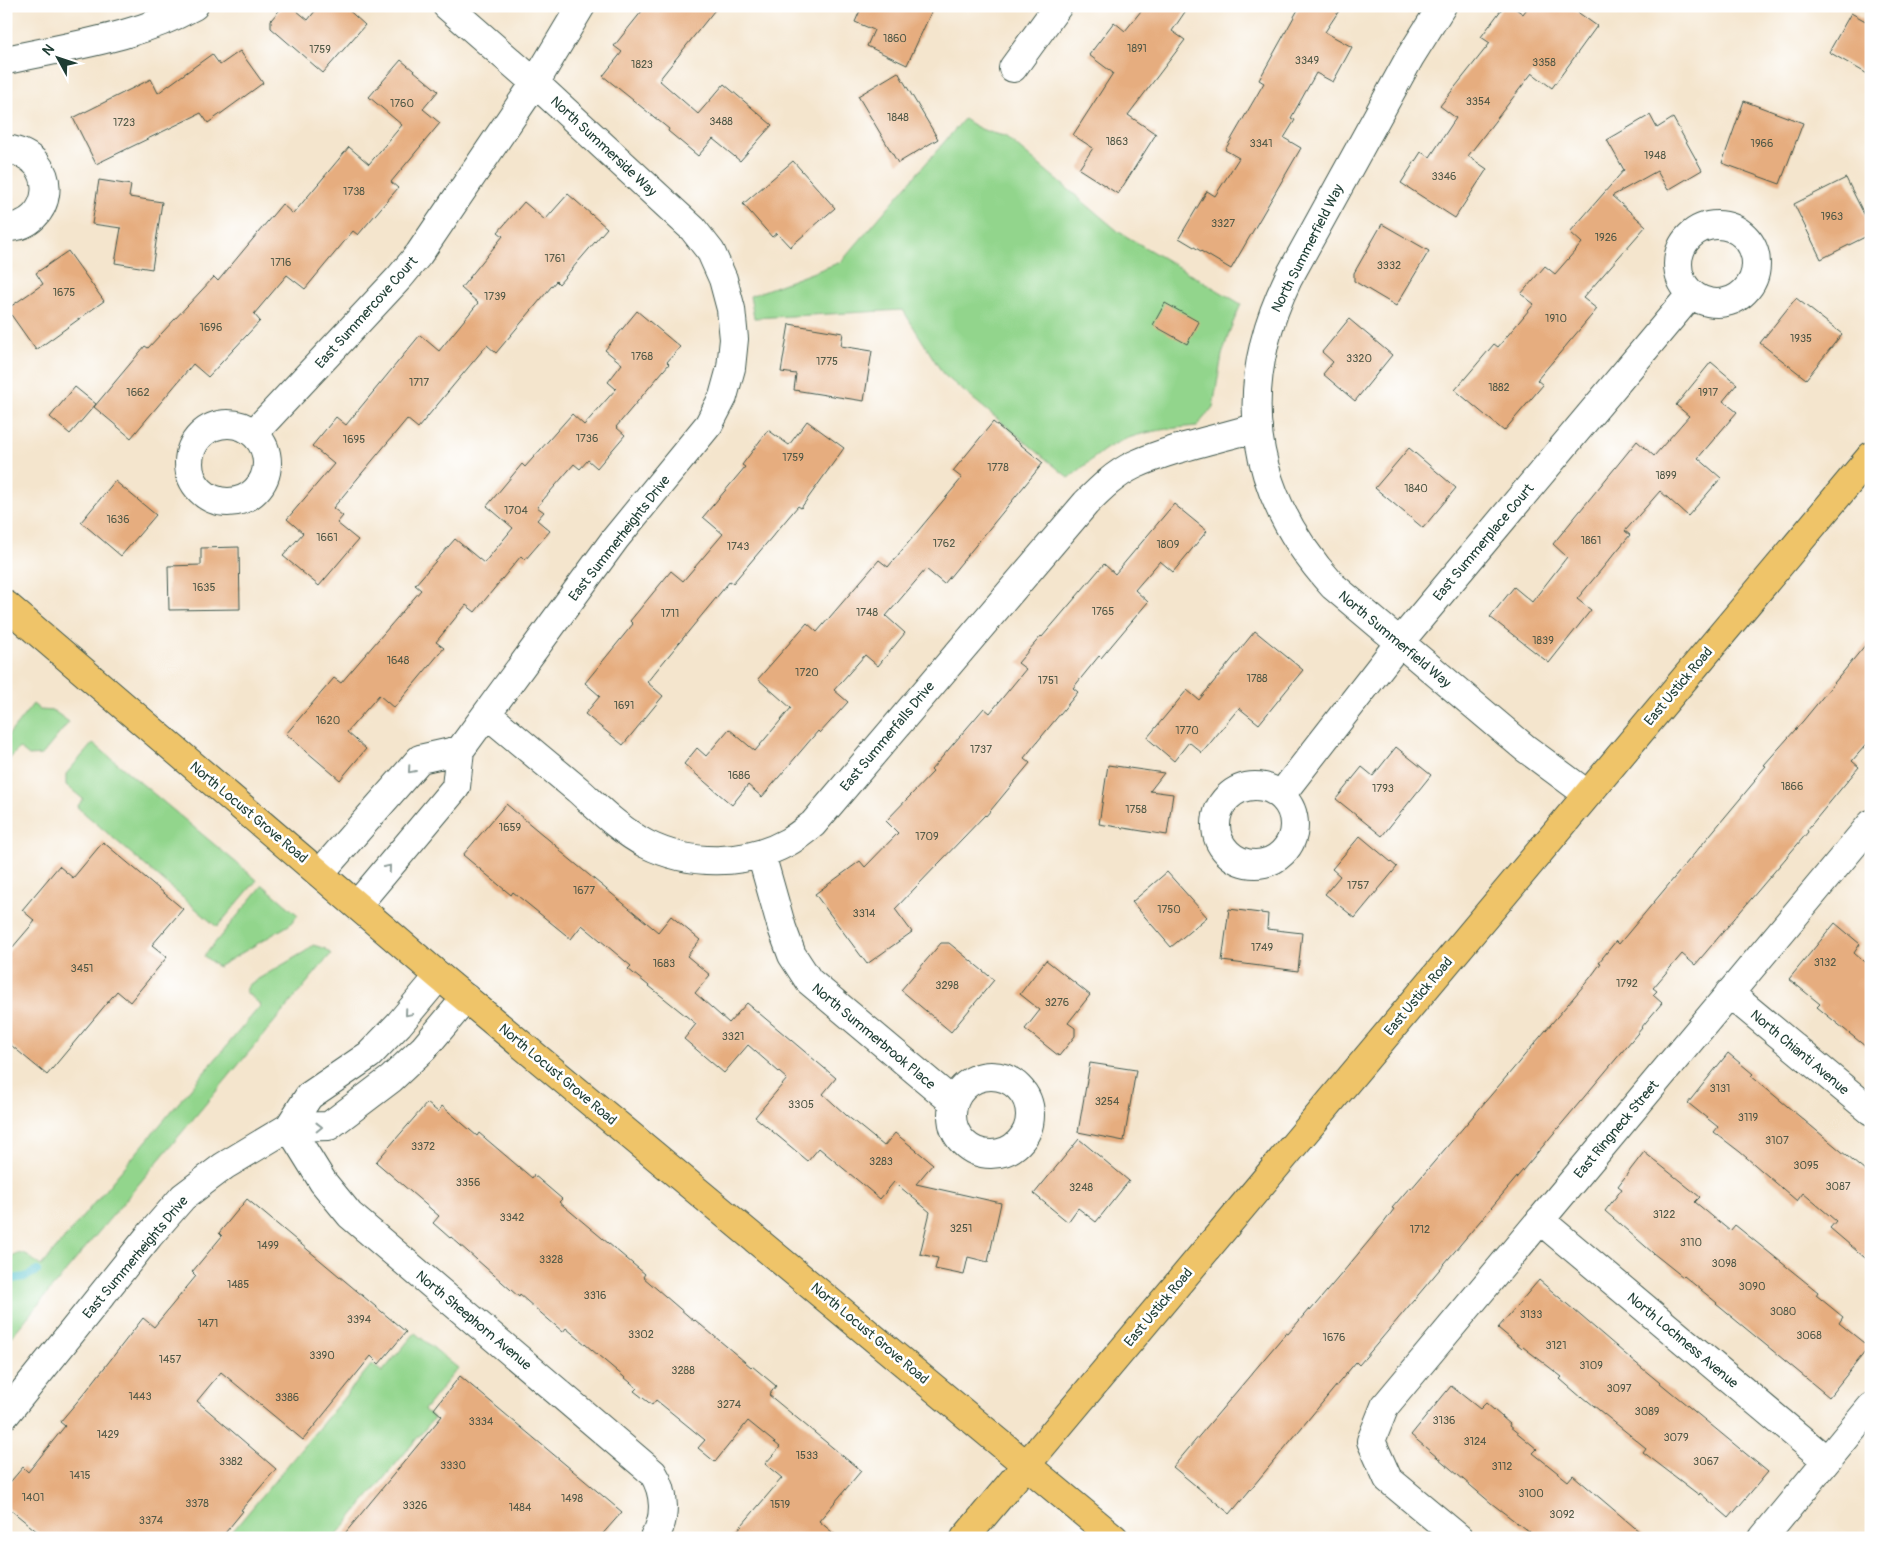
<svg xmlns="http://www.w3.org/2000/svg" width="1877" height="1544" viewBox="0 0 1877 1544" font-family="Pangolin,sans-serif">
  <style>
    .green { fill: #92d58c; stroke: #588960 }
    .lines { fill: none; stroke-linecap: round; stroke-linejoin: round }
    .stream { stroke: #53c1cb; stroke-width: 8 }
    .building { fill: #e6ad7f }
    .minor-casing { stroke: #3f564b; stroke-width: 30 }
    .major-casing { stroke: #3f564b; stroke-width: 30 }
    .minor { stroke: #fff; stroke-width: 28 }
    .major { stroke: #efc469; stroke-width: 28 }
    .oneway { stroke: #8f9e9a }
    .labels { text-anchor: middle; stroke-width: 5; stroke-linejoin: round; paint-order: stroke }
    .number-label { font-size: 11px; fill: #515947 }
    .street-label { font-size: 14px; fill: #1f3d34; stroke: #fff }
  </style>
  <rect width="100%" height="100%" fill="#fff"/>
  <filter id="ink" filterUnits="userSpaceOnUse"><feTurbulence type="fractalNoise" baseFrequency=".02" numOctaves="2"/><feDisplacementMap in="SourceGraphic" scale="10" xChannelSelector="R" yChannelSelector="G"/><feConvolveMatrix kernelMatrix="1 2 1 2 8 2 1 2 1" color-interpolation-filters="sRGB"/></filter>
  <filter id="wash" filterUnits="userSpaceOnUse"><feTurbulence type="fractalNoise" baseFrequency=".0096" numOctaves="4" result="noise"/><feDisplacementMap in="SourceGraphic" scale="20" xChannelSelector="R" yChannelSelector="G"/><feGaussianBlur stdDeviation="1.12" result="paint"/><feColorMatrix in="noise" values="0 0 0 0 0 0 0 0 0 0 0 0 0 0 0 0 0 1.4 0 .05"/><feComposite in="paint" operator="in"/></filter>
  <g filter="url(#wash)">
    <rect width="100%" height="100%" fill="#f4e5cd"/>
    <path class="green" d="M964 119C977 128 988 133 1005 136L1119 232 1241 304 1230 330 1222 355 1213 407 1197 426C1165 429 1130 432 1103 451 1092 459 1081 469 1069 478L943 374 903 310 754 318 750 296 841 262Z
      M33 704 40 710 54 711 69 722 42 755 29 756 19 748 6 763V738Z
      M93 743 257 880 217 927 77 807 83 799 66 785V774Z
      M263 885 298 915 289 925 218 967 204 956Z
      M313 945 326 949 331 954 6 1343V1264C21 1245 26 1256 41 1266L261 1005 246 992 248 985 306 951Z
      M415 1333 458 1368 424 1410 434 1418 334 1538H227L372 1364 382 1372Z"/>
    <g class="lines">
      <path class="stream" d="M6 1280 25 1277 37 1271"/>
    </g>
    <g id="blocks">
      <path class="building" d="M283 6H291L308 20 319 6H344L365 25 323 73 271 28V20Z
        M646 6H718L659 80 698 114 724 84 772 125 740 161 713 139 698 156 668 131 669 129 603 76 622 52 614 46Z
        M862 6H934L907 65 867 46 874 30 855 22Z
        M1145 6H1189L1172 31 1185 40 1128 115 1156 134 1118 194 1079 169 1093 148 1073 135 1113 73 1089 55 1114 22 1125 31Z
        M1300 6H1342L1325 32 1352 47 1333 82 1316 73 1291 118 1295 120 1284 138 1301 148 1231 269 1179 238 1207 191 1215 196 1239 158 1225 150 1264 83 1259 80Z
        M1504 6H1512L1523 14 1529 6H1569L1597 26 1552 88 1532 73 1468 156 1487 169 1455 218 1401 183 1421 152 1430 157 1456 118 1440 106 1490 43 1481 37Z
        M1851 13 1871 24V76L1829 52Z
        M240 51 263 83 208 123 201 113 96 164 73 118 151 79 158 93 212 54 220 65Z
        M401 60 438 91 423 109 440 123 391 182 398 188 358 235 353 231 305 289 287 275 254 314 260 321 208 377 193 364 131 438 94 407 145 346 148 348 214 277 218 281 282 204 293 214 349 147 369 164 402 125 369 97Z
        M898 72 938 139 898 163 858 96Z
        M1744 101 1803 123 1780 184 1722 163Z
        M1650 115 1657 128 1673 118 1702 170 1668 190 1657 171 1612 196 1646 226 1583 298 1597 309 1537 380 1543 385 1504 431 1455 390 1494 344 1498 347 1534 304 1521 294 1545 266 1555 274 1582 243 1570 232 1624 170 1607 140Z
        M793 161 835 208 790 247 777 233 772 237 743 204Z
        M1846 178 1871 228V234L1821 259 1794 204Z
        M99 180 131 185 129 197 162 202 152 269 115 263 121 228 92 224Z
        M568 194 607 228 559 284 556 281 496 353 487 345 418 428 407 419 333 508 343 516 337 523 358 540 319 586 283 556 303 533 287 519 334 464 312 446 336 417 346 425 420 335 439 351 478 303 461 288 503 236 498 232 524 202 545 220Z
        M1382 224 1429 251 1396 306 1354 281V273Z
        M68 251 104 301 36 350 7 309 43 284 36 273Z
        M1796 298 1842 334 1806 379 1760 343Z
        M1165 303 1199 322 1187 344 1153 325Z
        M637 311 680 347 667 362 669 364 616 427 625 435 597 468 588 460 580 469 574 464 537 507 544 512 537 520 550 531 525 560 521 556 475 612 466 605 436 642 444 648 394 708 379 695 347 732 366 749 340 780 286 734 334 678 341 683 421 590 415 585 455 539 484 563 513 528 487 506 522 464 525 467 572 414 584 425 616 389 608 382 622 364 605 350Z
        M1349 319 1392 355 1355 401 1323 374 1333 362 1322 352Z
        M789 324 843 333 841 346 872 351 864 401 794 390 796 374 781 372Z
        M1711 362 1737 384 1723 401 1737 412 1698 458 1721 478 1688 516 1660 491 1625 531 1630 535 1577 599 1591 610 1549 663 1490 617 1514 587 1532 602 1567 557 1553 544 1637 441 1654 456 1689 416 1676 405Z
        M75 387 96 404 70 434 50 417Z
        M807 421 844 448 801 508 798 506 733 583 730 581 647 682 663 696 623 745 585 714 600 696 585 683 633 624 630 621 671 571 683 581 723 534 703 517 745 467 742 465 768 430 789 445Z
        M993 422 1043 463 944 584 926 569 886 616 905 633 878 666 865 655 834 690 848 702 820 733 818 731 762 797 748 785 732 805 684 764 697 748 706 756 729 729 755 751 791 708 758 679 807 623 817 632 879 560 888 567 962 478 953 471Z
        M1409 448 1456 488 1423 528 1375 488Z
        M115 481 156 515 121 556 81 522Z
        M1174 504 1207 531 1173 572 1160 561 1135 590 1148 602 1101 658 1099 656 1073 688 1078 692 1024 758 1030 763 986 816 985 815 895 909 912 932 867 964 815 894 860 861 865 867 898 833 886 821 933 772 931 770 984 708 990 713 1026 669 1018 663 1041 636 1042 637 1104 564 1115 574Z
        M239 547 240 609 169 610 168 566 201 565V548Z
        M1255 631 1303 670 1259 724 1239 708 1202 753 1189 742 1174 761 1147 738 1187 690 1199 700Z
        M1871 638V739L1852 761 1859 767 1807 830 1808 832 1695 965 1682 954 1653 988 1657 991 1653 995 1662 1003 1641 1028H1642L1377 1344 1359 1365 1356 1362 1230 1514 1173 1467 1286 1333 1288 1334 1309 1309 1310 1311 1343 1272 1383 1224 1394 1209 1392 1208 1410 1187 1411 1189 1491 1095 1590 978 1601 963 1599 962 1616 941 1619 944 1755 781 1754 780 1766 766 1764 765 1803 721Z
        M1396 747 1431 775 1382 836 1336 799 1362 767 1373 776Z
        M1108 765 1164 773 1150 791 1173 794 1167 835 1099 824Z
        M506 804 561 850 560 851 658 932 671 916 700 940 687 956 710 975 695 993 729 1023 747 1003 836 1078 823 1094 846 1115 884 1146 895 1133 933 1164 916 1184 1001 1203 988 1262 968 1257 964 1275 935 1269 938 1258 920 1254 930 1212 894 1182 880 1199 819 1148 808 1161 755 1117 787 1079 748 1045 724 1073 684 1039 696 1024 628 969 631 966 582 925 571 939 513 892 511 895 463 855Z
        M1360 836 1397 867 1355 918 1325 894 1340 876 1332 869Z
        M103 842 183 909 152 945 167 957 130 1002 117 991 47 1075 6 1041V955L35 921 22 910 59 866 73 878Z
        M1167 872 1207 917 1171 947 1132 902Z
        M1229 909 1268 914 1267 929 1302 933 1298 971 1222 961Z
        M1835 923 1860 944 1854 953 1871 968V1051L1817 1007 1820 1004 1789 979Z
        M941 943H949L994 980 951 1032 901 990Z
        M1046 960 1090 995 1068 1023 1075 1028V1036L1059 1056 1025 1029 1040 1010 1020 994Z
        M1728 1053 1753 1074 1751 1076 1871 1176V1263L1830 1228 1836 1221 1803 1193 1797 1201 1740 1152 1714 1132 1718 1127 1688 1103Z
        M1090 1063 1136 1070 1124 1141 1078 1132Z
        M427 1103 438 1112 442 1106 477 1136 479 1133 532 1178 534 1175 562 1199 559 1202 645 1274 643 1277 694 1321 695 1320 751 1367 752 1366 776 1386 769 1395 861 1471 819 1521 839 1538H731L782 1478 765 1464 780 1447 748 1421 715 1462 698 1448 705 1440 656 1400 652 1405 634 1391 637 1388 566 1328 563 1332 520 1295 519 1297 451 1237 450 1238 433 1223 439 1216 376 1162Z
        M1079 1139 1129 1181 1096 1222 1078 1208 1068 1222 1034 1194Z
        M1644 1152 1700 1197 1695 1202 1730 1231 1735 1225 1818 1292 1816 1295 1843 1317 1839 1323 1869 1347 1829 1397 1716 1304 1717 1303 1684 1276 1683 1277 1653 1253 1605 1211 1622 1189 1618 1186Z
        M247 1199 406 1332 379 1364 371 1356 303 1440 221 1372 197 1401 276 1469 241 1510 243 1511 221 1538H45L6 1506V1487L23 1467 28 1472 65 1426 60 1422 87 1390 143 1318 154 1327 196 1276 192 1272 222 1236 219 1233Z
        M1539 1280 1631 1359 1768 1472 1729 1518 1700 1493 1699 1495 1643 1452 1646 1448 1583 1397 1582 1398 1560 1379 1562 1377 1523 1347 1522 1348 1498 1328Z
        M460 1376 622 1512 599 1538H341L442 1416 434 1409Z
        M1451 1386 1480 1409 1486 1403 1510 1424 1509 1426 1537 1449 1533 1453 1568 1481 1573 1475 1647 1538H1537L1491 1503 1411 1435Z"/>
    </g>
  </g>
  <g filter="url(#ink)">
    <use href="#blocks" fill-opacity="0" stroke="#3f564b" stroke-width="1"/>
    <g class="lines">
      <defs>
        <path id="minor" d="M447 6 535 83 693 229 711 252 723 279 731 309 734 339 731 368 723 397 709 424 615 539 460 750
          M1442 6 1410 57 1288 279C1234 391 1250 494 1333 586L1525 748 1587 794
          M6 60C69 46 137 38 194 6
          M1013 68 1058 6
          M6 149C65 157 52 229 6 227
          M1678 264a39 39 0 1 1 78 0a39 39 0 1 1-78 0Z
          M189 463a39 39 0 1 1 78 0a39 39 0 1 1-78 0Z
          M254 433 400 277 419 254 535 83 581 6
          M488 715C518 740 548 765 578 790 599 809 621 831 646 844 690 866 745 866 788 842 797 837 805 830 813 824L1086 503C1100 489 1115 474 1134 465 1172 448 1217 439 1258 427
          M1216 825a39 39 0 1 1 78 0a39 39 0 1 1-78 0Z
          M1281 795 1399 643 1691 294
          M761 854 782 928 792 955 809 981 953 1102
          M320 873 420 759 460 750 456 787 357 905
          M439 976 399 1024 369 1055 309 1096 289 1127 329 1126 391 1079 424 1048 466 998
          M1729 993 1871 1111
          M952 1115a39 39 0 1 1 78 0a39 39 0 1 1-78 0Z
          M1540 1220 1826 1460
          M6 1414 149 1236 183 1197 224 1166 289 1127 323 1182 350 1215 653 1473C665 1492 667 1518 654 1538
          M1459 1538 1388 1479 1371 1441 1385 1406 1871 824
          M1763 1538 1871 1407"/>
        <path id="major" d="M6 605 439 976 1114 1538
          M965 1538 1871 456"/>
      </defs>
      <use href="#minor" class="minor-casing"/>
      <use href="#major" class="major-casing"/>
      <use href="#minor" class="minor"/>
      <use href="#major" class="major"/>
    </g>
    <defs><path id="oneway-chevron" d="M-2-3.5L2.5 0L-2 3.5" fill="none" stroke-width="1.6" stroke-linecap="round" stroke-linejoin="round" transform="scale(1.25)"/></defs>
    <g class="oneway">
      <use href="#oneway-chevron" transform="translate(411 770) rotate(131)"/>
      <use href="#oneway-chevron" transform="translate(388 868) rotate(-50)"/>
      <use href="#oneway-chevron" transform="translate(408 1013) rotate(130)"/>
      <use href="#oneway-chevron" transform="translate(319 1127) rotate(-1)"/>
    </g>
  </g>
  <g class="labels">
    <g class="number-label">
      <text x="895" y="42">1860</text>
      <text x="1137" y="52">1891</text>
      <text x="320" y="53">1759</text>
      <text x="1307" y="64">3349</text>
      <text x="1544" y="66">3358</text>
      <text x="642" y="68">1823</text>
      <text x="1478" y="105">3354</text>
      <text x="402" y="107">1760</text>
      <text x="898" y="121">1848</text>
      <text x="721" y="125">3488</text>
      <text x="124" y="126">1723</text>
      <text x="1117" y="145">1863</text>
      <text x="1261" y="147">3341</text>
      <text x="1762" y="147">1966</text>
      <text x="1655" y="159">1948</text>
      <text x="1444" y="180">3346</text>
      <text x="354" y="195">1738</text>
      <text x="1832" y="220">1963</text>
      <text x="1223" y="227">3327</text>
      <text x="1606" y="241">1926</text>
      <text x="555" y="262">1761</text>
      <text x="281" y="266">1716</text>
      <text x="1389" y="269">3332</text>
      <text x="64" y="296">1675</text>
      <text x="495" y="300">1739</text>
      <text x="1556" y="322">1910</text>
      <text x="211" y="331">1696</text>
      <text x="1801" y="342">1935</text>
      <text x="642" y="360">1768</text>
      <text x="1359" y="362">3320</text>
      <text x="827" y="365">1775</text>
      <text x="419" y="386">1717</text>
      <text x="1499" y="391">1882</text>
      <text x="138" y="396">1662</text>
      <text x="1708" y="396">1917</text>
      <text x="587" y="442">1736</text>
      <text x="354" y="443">1695</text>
      <text x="793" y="461">1759</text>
      <text x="998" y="471">1778</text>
      <text x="1666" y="479">1899</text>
      <text x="1416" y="492">1840</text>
      <text x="516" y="514">1704</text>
      <text x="118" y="523">1636</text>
      <text x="327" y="541">1661</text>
      <text x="1591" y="544">1861</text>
      <text x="944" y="547">1762</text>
      <text x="1168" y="548">1809</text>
      <text x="738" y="550">1743</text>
      <text x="204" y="591">1635</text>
      <text x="1103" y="615">1765</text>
      <text x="867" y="616">1748</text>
      <text x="670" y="617">1711</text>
      <text x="1543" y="644">1839</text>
      <text x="398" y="664">1648</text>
      <text x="807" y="676">1720</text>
      <text x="1257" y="682">1788</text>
      <text x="1048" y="684">1751</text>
      <text x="624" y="709">1691</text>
      <text x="328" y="724">1620</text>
      <text x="1187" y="734">1770</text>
      <text x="981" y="753">1737</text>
      <text x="739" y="779">1686</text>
      <text x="1792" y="790">1866</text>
      <text x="1383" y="792">1793</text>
      <text x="1136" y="813">1758</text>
      <text x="510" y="831">1659</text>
      <text x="927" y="840">1709</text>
      <text x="1358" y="889">1757</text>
      <text x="584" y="894">1677</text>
      <text x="1169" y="913">1750</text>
      <text x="864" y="917">3314</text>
      <text x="1262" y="951">1749</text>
      <text x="1825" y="966">3132</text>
      <text x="664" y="967">1683</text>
      <text x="82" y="972">3451</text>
      <text x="1627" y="987">1792</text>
      <text x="947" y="989">3298</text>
      <text x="1057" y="1006">3276</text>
      <text x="733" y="1040">3321</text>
      <text x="1720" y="1092">3131</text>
      <text x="1107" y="1105">3254</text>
      <text x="801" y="1108">3305</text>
      <text x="1748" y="1121">3119</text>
      <text x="1777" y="1144">3107</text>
      <text x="423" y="1150">3372</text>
      <text x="881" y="1165">3283</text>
      <text x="1806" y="1169">3095</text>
      <text x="468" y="1186">3356</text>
      <text x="1838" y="1190">3087</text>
      <text x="1081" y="1191">3248</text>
      <text x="1664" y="1218">3122</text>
      <text x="512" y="1221">3342</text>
      <text x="961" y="1232">3251</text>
      <text x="1420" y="1233">1712</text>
      <text x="1691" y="1246">3110</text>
      <text x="268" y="1249">1499</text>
      <text x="551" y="1263">3328</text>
      <text x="1724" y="1267">3098</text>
      <text x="238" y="1288">1485</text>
      <text x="1752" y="1290">3090</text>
      <text x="595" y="1299">3316</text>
      <text x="1783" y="1315">3080</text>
      <text x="1531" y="1318">3133</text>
      <text x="359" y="1323">3394</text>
      <text x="208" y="1327">1471</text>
      <text x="641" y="1338">3302</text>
      <text x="1809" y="1339">3068</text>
      <text x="1334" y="1341">1676</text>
      <text x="1556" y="1349">3121</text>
      <text x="322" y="1359">3390</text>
      <text x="170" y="1363">1457</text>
      <text x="1591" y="1369">3109</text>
      <text x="683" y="1374">3288</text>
      <text x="1619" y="1392">3097</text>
      <text x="140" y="1400">1443</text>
      <text x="287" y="1401">3386</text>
      <text x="729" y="1408">3274</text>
      <text x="1647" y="1415">3089</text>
      <text x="1444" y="1424">3136</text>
      <text x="481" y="1425">3334</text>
      <text x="108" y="1438">1429</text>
      <text x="1676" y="1441">3079</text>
      <text x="1475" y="1445">3124</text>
      <text x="807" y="1459">1533</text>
      <text x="231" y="1465">3382</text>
      <text x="1706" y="1465">3067</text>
      <text x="453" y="1469">3330</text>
      <text x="1502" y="1470">3112</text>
      <text x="80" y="1479">1415</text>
      <text x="1531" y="1497">3100</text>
      <text x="33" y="1501">1401</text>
      <text x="572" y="1502">1498</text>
      <text x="197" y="1507">3378</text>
      <text x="780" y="1508">1519</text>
      <text x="415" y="1509">3326</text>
      <text x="520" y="1511">1484</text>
      <text x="1562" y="1518">3092</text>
      <text x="151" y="1524">3374</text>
    </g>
    <g class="street-label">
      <text transform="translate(604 146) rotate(43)" y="5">North Summerside Way</text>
      <text transform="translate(1307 248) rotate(-63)" y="5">North Summerfield Way</text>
      <text transform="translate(366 312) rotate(-48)" y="5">East Summercove Court</text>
      <text transform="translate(619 538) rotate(-52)" y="5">East Summerheights Drive</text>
      <text transform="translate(1483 542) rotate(-50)" y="5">East Summerplace Court</text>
      <text transform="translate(1395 639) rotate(40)" y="5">North Summerfield Way</text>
      <text transform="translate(1678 686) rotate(-50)" y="5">East Ustick Road</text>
      <text transform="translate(887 736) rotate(-50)" y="5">East Summerfalls Drive</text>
      <text transform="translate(249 812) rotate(40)" y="5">North Locust Grove Road</text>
      <text transform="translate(1418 996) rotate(-50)" y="5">East Ustick Road</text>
      <text transform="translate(874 1036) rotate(40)" y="5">North Summerbrook Place</text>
      <text transform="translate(1800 1052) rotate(40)" y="5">North Chianti Avenue</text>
      <text transform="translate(558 1074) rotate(40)" y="5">North Locust Grove Road</text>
      <text transform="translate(1616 1129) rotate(-50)" y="5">East Ringneck Street</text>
      <text transform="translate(135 1257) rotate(-50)" y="5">East Summerheights Drive</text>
      <text transform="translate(1158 1307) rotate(-50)" y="5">East Ustick Road</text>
      <text transform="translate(474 1320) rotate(40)" y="5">North Sheephorn Avenue</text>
      <text transform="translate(870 1333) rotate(40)" y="5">North Locust Grove Road</text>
      <text transform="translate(1683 1340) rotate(40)" y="5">North Lochness Avenue</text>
    </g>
  </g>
  <rect width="1877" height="1544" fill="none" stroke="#fff" stroke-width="25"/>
  <g transform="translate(58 58) rotate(310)" stroke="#ffffff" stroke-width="4" paint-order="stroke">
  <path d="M0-4L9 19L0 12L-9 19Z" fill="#1f3d34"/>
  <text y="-8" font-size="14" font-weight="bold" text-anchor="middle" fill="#1f3d34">N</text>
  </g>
</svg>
